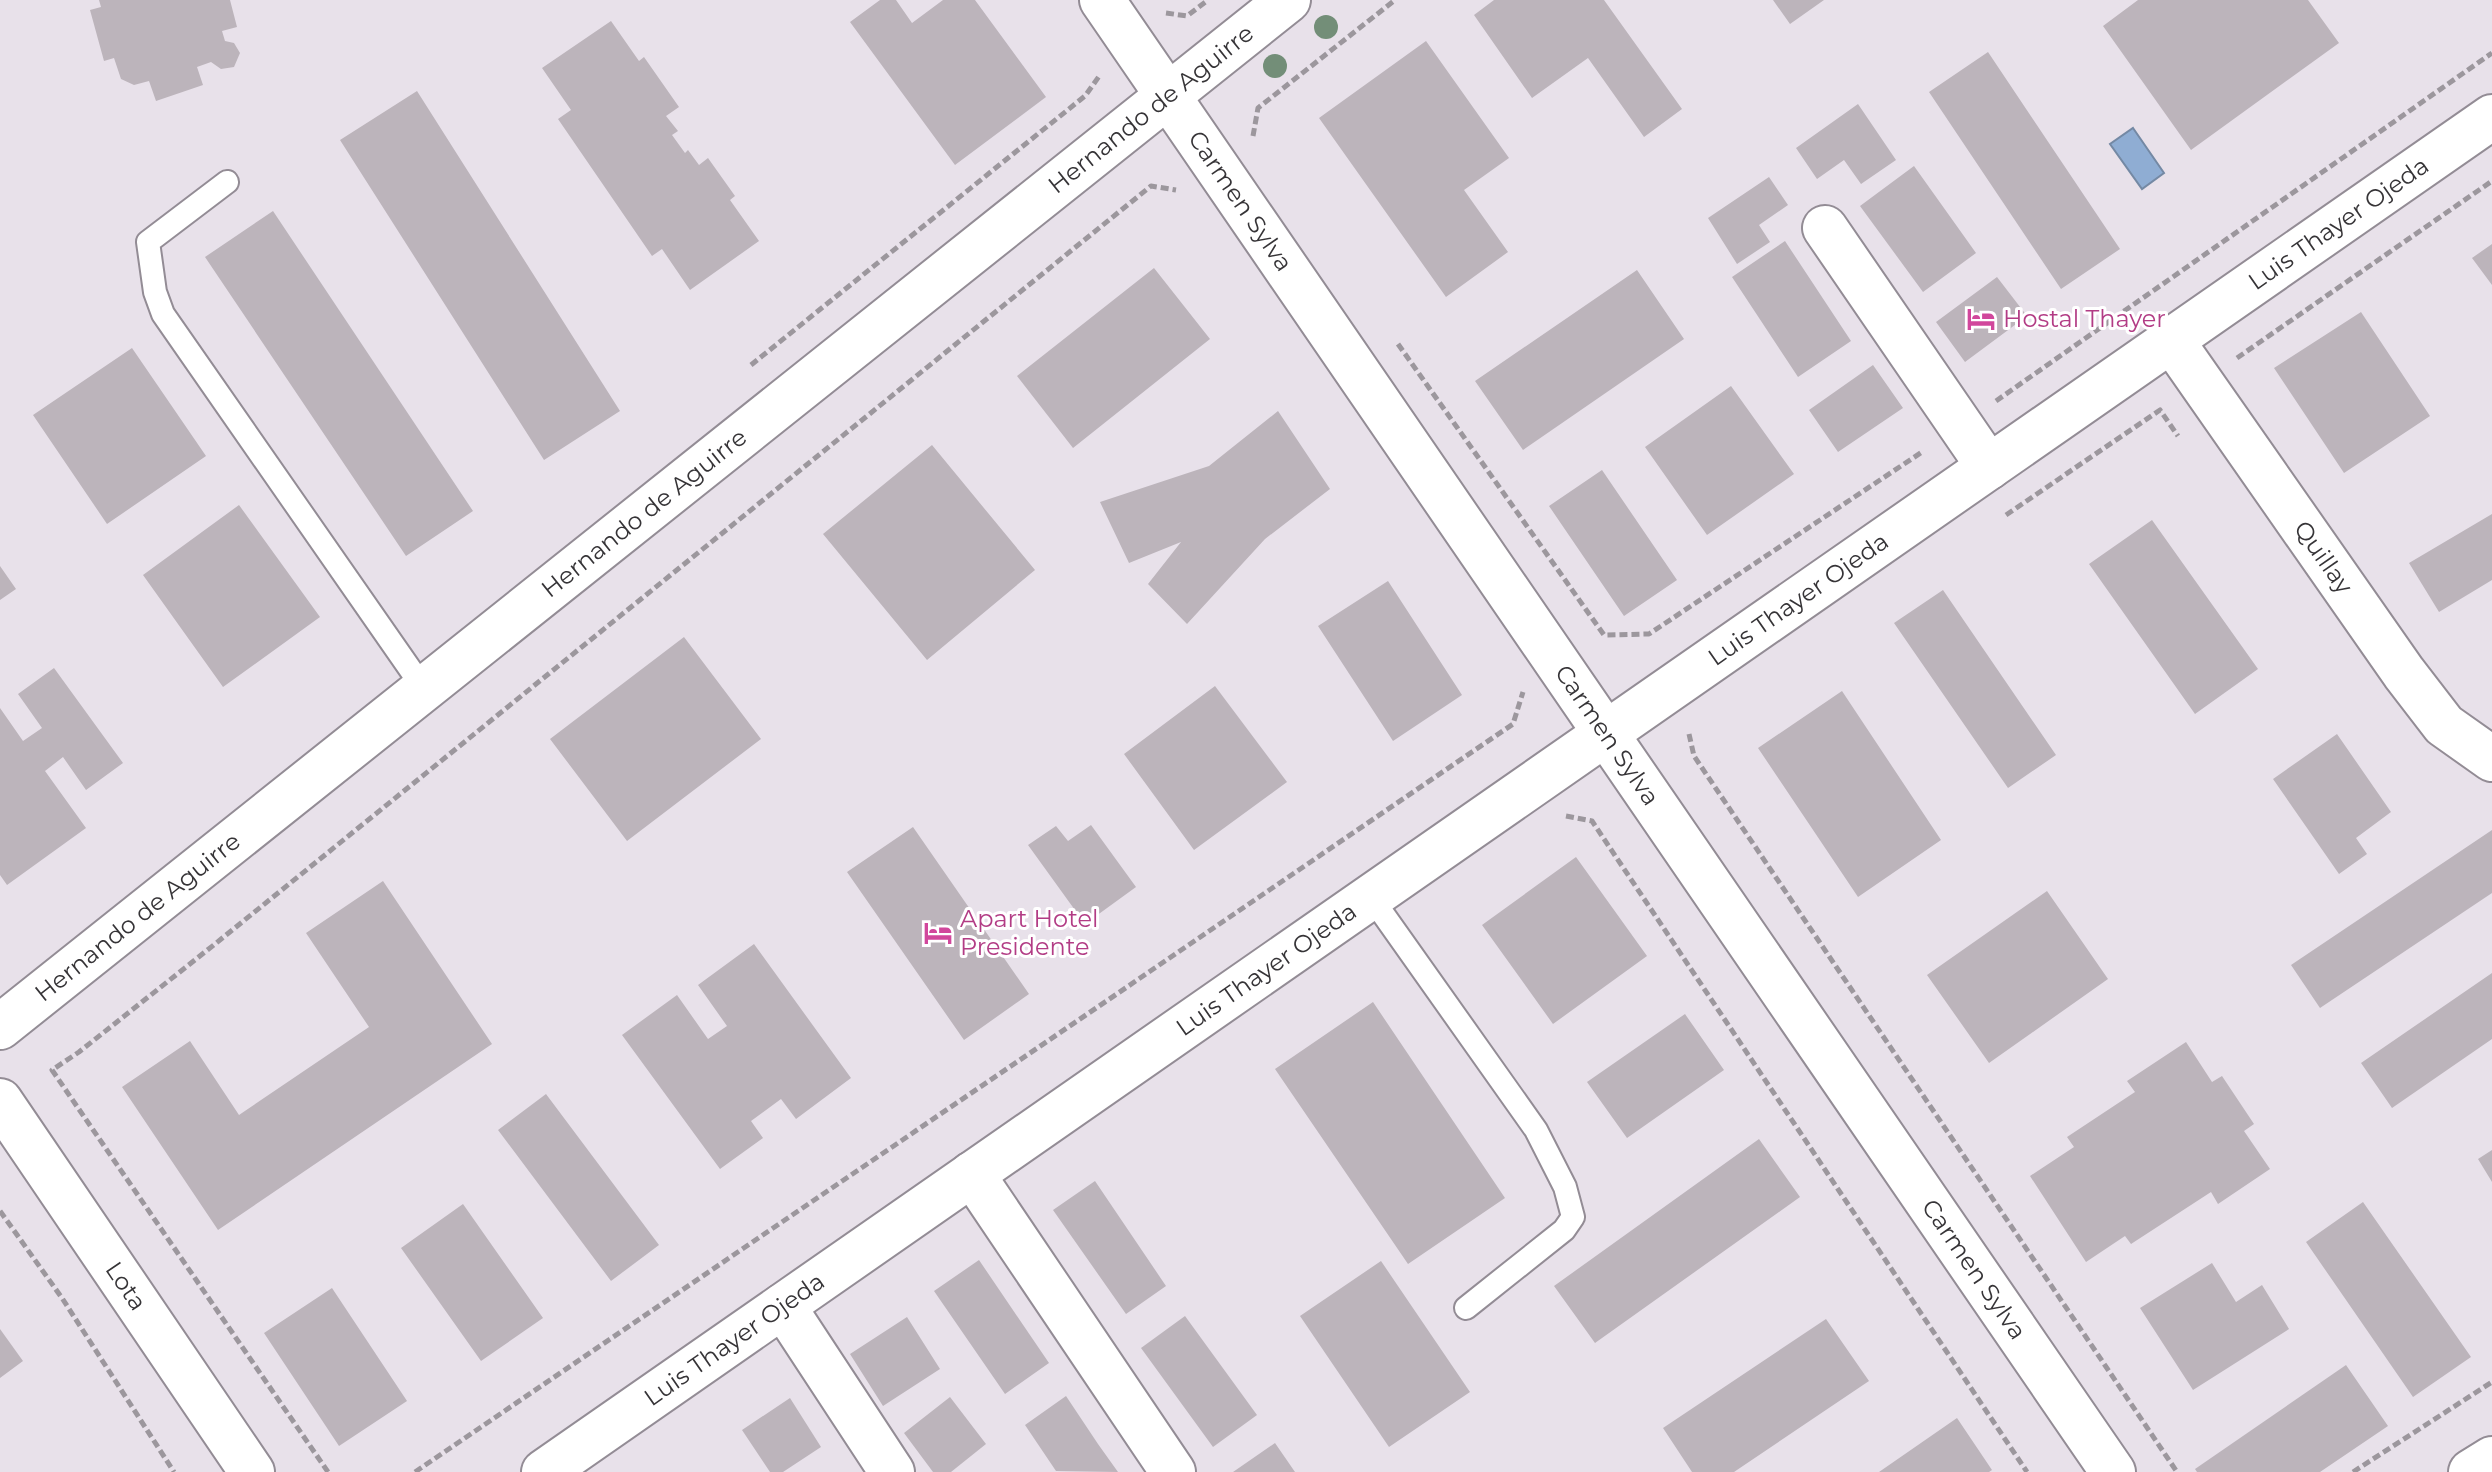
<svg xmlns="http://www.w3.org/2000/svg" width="2492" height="1472" viewBox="0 0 2492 1472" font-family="Montserrat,sans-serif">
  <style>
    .water { fill: #8fadd3; stroke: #7489a4; stroke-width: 2 }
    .building { fill: #bcb4bb }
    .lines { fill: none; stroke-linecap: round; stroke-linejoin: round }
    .service-casing { stroke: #938c95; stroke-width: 26 }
    .minor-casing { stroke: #938c95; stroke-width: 48 }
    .tertiary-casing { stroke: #938c95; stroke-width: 48 }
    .path { stroke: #9c979d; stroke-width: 5; stroke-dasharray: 8 4; stroke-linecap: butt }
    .service { stroke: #fff; stroke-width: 22 }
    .minor { stroke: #fff; stroke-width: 44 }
    .tertiary { stroke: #fff; stroke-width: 44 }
    .tree { fill: #738e78 }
    .labels { text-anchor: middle; stroke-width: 6; stroke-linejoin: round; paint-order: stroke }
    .street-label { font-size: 24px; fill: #363437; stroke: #fff }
    .hotel-label { font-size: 24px; fill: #b23c85; stroke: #fff; text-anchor: start }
  </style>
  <rect width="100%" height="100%" fill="#e8e1ea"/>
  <path class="water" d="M2133 128 2164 173 2142 189 2110 144Z"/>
  <path class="building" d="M99 0H230L237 27 222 31 225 41 234 43 240 53 234 67 221 69 211 62 197 67 203 85 156 101 149 81 134 85 121 79 114 58 104 61 90 10 101 7Z
    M880 0H896L912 23 943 0H975L1046 97 955 165 850 22Z
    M1494 0H1604L1682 109 1644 137 1588 58 1532 98 1474 15Z
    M1773 0H1824L1790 24Z
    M2138 0H2308L2339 43 2191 150 2103 26Z
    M611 21 639 61 644 57 679 107 666 116 678 131 672 135 685 153 688 150 699 165 708 158 735 196 730 200 759 241 690 290 662 249 652 256 558 119 571 110 542 68Z
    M1426 41 1509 158 1464 190 1508 252 1446 297 1319 118Z
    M1988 52 2120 249 2061 289 1929 92Z
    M417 91 620 411 544 460 340 140Z
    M1858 104 1896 160 1861 184 1844 160 1817 179 1796 148Z
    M1914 166 1976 253 1923 292 1860 206Z
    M1769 177 1788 205 1759 225 1770 242 1737 264 1708 218Z
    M273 211 473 511 406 556 205 257Z
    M1785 241 1851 341 1798 377 1732 277Z
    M2492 244V285L2472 258Z
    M1154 268 1210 339 1073 448 1017 376Z
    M1637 270 1684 339 1523 450 1475 381Z
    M1997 277 2027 316 1965 362 1936 322Z
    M2361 312 2430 416 2344 473 2274 368Z
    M132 348 206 456 107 524 33 415Z
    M1873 365 1903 408 1838 452 1809 410Z
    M1731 386 1794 474 1707 535 1645 447Z
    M1278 411 1330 489 1265 539 1187 624 1148 584 1181 542 1129 563 1100 502 1209 466Z
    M932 445 1035 570 927 660 823 534Z
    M1602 470 1677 580 1624 616 1549 506Z
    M239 505 320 617 223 687 143 575Z
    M2492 514V580L2439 612 2409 563Z
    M2152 520 2258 669 2195 714 2089 564Z
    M0 566 16 589 0 600Z
    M1388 581 1462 695 1393 741 1318 626Z
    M1943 590 2056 755 2008 788 1894 623Z
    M684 637 761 739 627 841 550 739Z
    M54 668 123 763 86 790 63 757 45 771 86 828 7 885 0 875V708L23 741 42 728 18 694Z
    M1215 686 1287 782 1194 850 1124 754Z
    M1842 691 1941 840 1858 897 1758 748Z
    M2337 734 2391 812 2356 838 2367 854 2339 874 2273 779Z
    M1091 825 1136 887 1085 924 1028 845 1056 826 1068 841Z
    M913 827 1029 994 964 1040 847 872Z
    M2492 830V893L2320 1008 2291 965Z
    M1576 857 1647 956 1553 1024 1482 925Z
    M383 881 492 1044 218 1230 122 1087 190 1041 239 1115 369 1027 306 933Z
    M2047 891 2108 979 1989 1063 1927 975Z
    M754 944 851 1078 796 1119 781 1099 751 1121 763 1138 720 1169 622 1035 677 995 708 1039 727 1026 698 985Z
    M2492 973V1039L2392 1108 2361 1063Z
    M1373 1002 1505 1198 1408 1264 1275 1069Z
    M1685 1014 1724 1070 1627 1138 1587 1082Z
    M2186 1042 2212 1082 2222 1076 2254 1124 2244 1131 2270 1169 2218 1204 2211 1192 2131 1244 2125 1236 2086 1262 2030 1176 2074 1147 2067 1137 2135 1092 2127 1081Z
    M546 1094 659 1245 611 1281 498 1130Z
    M1759 1139 1800 1197 1595 1343 1554 1286Z
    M2492 1150V1182L2478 1159Z
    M1095 1181 1166 1286 1126 1314 1053 1210Z
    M2363 1202 2471 1357 2413 1397 2306 1242Z
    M463 1204 543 1318 481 1361 401 1248Z
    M979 1260 1049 1363 1005 1394 934 1291Z
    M1381 1261 1470 1392 1389 1447 1300 1316Z
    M2212 1263 2236 1302 2262 1285 2289 1329 2193 1390 2140 1308Z
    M332 1288 407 1401 339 1446 264 1333Z
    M1185 1316 1257 1415 1213 1447 1141 1348Z
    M907 1317 940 1369 883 1406 850 1354Z
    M1826 1319 1869 1381 1734 1472H1692L1663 1428Z
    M0 1329 23 1361 0 1378Z
    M2346 1365 2388 1426 2320 1472H2197L2195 1469Z
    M1066 1396 1098 1444 1118 1472 1056 1471 1025 1425Z
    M950 1397 986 1444 951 1472H933L904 1433Z
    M790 1398 821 1447 783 1472H770L742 1430Z
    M1957 1418 1992 1470 1989 1472H1879Z
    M1275 1443 1295 1472H1233Z"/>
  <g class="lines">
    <defs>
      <path id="service" d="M227 182 148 242 155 292 163 314 424 689
        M1371 897 1536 1130 1565 1187 1573 1217 1564 1230 1466 1308"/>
      <g id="minor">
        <path id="s1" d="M1102 0 2113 1472"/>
        <path d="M1825 228 1989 467"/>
        <path id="s2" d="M2172 341 2404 673 2444 725 2492 759"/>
        <path id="s3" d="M0 1027 1288 0"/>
        <path d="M972 1174 1173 1472"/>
        <path d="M783 1306 892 1472"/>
      </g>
      <g id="tertiary">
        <path id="s4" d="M0 1101 252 1472"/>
        <path id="s5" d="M544 1472 2492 117"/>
        <path d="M2471 1472 2492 1459"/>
      </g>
    </defs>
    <use href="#service" class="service-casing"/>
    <use href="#minor" class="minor-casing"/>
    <use href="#tertiary" class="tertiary-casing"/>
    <path class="path" d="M1166 13 1187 16 1208 0
      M1253 136 1258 108 1395 0
      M1398 344 1604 635 1649 634 1922 452
      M2237 358 2492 181
      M751 365 1085 96 1100 75
      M1996 401 2492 53
      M2006 515 2160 410 2178 436
      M1689 734 1694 756 2177 1472
      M1566 816 1592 821 2027 1472
      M0 1211 62 1298 174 1472
      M328 1472 52 1070 79 1052 215 944 1151 186 1176 190
      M415 1472 1513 724 1523 692
      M2353 1472 2492 1382"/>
    <use href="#service" class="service"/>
    <use href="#minor" class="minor"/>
    <use href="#tertiary" class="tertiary"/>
  </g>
  <g class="tree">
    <circle cx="1326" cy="27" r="12"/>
    <circle cx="1275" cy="66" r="12"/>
  </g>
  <defs>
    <symbol id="hotel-bare" viewBox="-9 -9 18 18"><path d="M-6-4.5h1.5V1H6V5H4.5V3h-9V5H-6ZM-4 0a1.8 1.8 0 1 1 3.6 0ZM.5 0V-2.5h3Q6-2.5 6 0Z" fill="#d1479c" stroke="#fff" stroke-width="2.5" paint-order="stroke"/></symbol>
  </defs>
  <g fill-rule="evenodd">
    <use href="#hotel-bare" x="1961" y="299" width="40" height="40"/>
    <use href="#hotel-bare" x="918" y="913" width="40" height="40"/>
  </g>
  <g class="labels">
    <g class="street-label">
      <text dy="8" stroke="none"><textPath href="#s3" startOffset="1472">Hernando de Aguirre</textPath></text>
      <text dy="8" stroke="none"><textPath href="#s1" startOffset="244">Carmen Sylva</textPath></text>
      <text dy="8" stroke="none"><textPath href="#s5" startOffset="2186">Luis Thayer Ojeda</textPath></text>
      <text dy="8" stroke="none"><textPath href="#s3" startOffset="824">Hernando de Aguirre</textPath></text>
      <text dy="8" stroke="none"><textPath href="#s2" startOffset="264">Quillay</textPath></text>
      <text dy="8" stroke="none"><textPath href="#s5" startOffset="1528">Luis Thayer Ojeda</textPath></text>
      <text dy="8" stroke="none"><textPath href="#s1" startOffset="892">Carmen Sylva</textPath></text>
      <text dy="8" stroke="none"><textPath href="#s3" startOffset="176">Hernando de Aguirre</textPath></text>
      <text dy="8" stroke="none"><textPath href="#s5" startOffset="880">Luis Thayer Ojeda</textPath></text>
      <text dy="8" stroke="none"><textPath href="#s1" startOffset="1540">Carmen Sylva</textPath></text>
      <text dy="8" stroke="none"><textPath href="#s4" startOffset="224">Lota</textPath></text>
      <text dy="8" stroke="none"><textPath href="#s5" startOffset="232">Luis Thayer Ojeda</textPath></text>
    </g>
    <g class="hotel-label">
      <text x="2003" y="327">Hostal Thayer</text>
      <text x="960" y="927">Apart Hotel<tspan x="960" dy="28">Presidente</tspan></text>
    </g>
  </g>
</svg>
